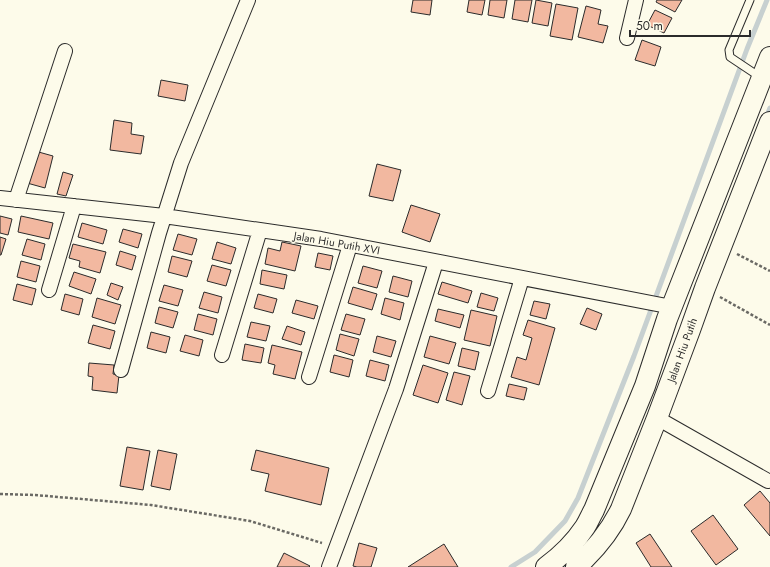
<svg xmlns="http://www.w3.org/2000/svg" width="770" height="567" viewBox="0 0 770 567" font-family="Jost,sans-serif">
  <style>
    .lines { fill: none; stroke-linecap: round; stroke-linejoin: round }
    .stream { stroke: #c7d0d0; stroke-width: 5 }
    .building { fill: #f2b8a0; stroke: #2b2b2b }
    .lane-casing { stroke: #2b2b2b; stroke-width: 9 }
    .street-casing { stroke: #2b2b2b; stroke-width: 16 }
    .secondary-casing { stroke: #2b2b2b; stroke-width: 22 }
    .path { stroke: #6a6964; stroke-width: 2.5; stroke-dasharray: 3 2; stroke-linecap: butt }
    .lane { stroke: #fdfbea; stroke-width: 7 }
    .street { stroke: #fdfbea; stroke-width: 14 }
    .secondary { stroke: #fdfbea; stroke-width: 20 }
    .labels { text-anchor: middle; stroke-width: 3; stroke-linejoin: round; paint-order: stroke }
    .street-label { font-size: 11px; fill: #2b2b2b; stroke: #fdfbea }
  </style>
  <rect width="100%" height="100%" fill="#fdfbea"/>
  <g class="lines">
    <path class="stream" d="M766 118 770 108
      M511 567 535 552 565 521 578 498 634 356 747 49 767 0
      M563 567 572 561"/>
  </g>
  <path class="building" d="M413 0H432L430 15 411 12Z
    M469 0H485L482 15 467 12Z
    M490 0H507L504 18 488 15Z
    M515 0H532L528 22 512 19Z
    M536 0 552 3 548 26 532 23Z
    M657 0H682L675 12 656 2Z
    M556 4 578 8 572 40 550 36Z
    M586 6 601 10 598 24 608 26 603 43 578 37Z
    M655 10 672 18 664 33 647 25Z
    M642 40 661 47 655 66 635 60Z
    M161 80 188 85 185 101 158 96Z
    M114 120 132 123 131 134 144 136 141 154 110 150Z
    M35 151 53 156 45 188 27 183Z
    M377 164 401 170 393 201 369 196Z
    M63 172 73 175 66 196 57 194Z
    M411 205 440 214 430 242 402 232Z
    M0 216 12 219 8 235 0 233Z
    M21 216 53 223 49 239 18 232Z
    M82 223 107 230 103 244 78 237Z
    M123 229 142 234 138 248 119 242Z
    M178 234 197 239 192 255 173 250Z
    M0 237 6 239 1 255H0Z
    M27 239 45 244 41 260 22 255Z
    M217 242 236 248 231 264 212 259Z
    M282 242 301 246 295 271 265 264 268 248 280 251Z
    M73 244 106 252 100 273 79 267 80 261 69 258Z
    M120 251 136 256 132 270 116 265Z
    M318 253 333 256 330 270 315 267Z
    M172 256 192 261 187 277 168 272Z
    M21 261 40 266 36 282 17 277Z
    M212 265 231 270 226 286 207 281Z
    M363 266 382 271 377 288 358 283Z
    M262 270 287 275 284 289 260 284Z
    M74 272 96 279 91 294 69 286Z
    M393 276 412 281 408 297 389 292Z
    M442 282 472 291 468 303 438 294Z
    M111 283 123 287 118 300 107 295Z
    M17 284 36 289 32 305 13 300Z
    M164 285 183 290 178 306 159 301Z
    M353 287 377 294 372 310 348 303Z
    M204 292 222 297 218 313 199 308Z
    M481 293 498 298 494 311 477 307Z
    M65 294 83 299 79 315 61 310Z
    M258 294 277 299 273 313 254 308Z
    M97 298 121 305 115 324 92 317Z
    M385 298 404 303 400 320 381 314Z
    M296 300 318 306 314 319 292 313Z
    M534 301 550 304 546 319 530 315Z
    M159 307 178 312 173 328 155 323Z
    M587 308 602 314 596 330 580 324Z
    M438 309 464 315 460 328 435 321Z
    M471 310 497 316 490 346 464 340Z
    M198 314 217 319 213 335 194 330Z
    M346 314 365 319 360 335 341 330Z
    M528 320 555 328 539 385 511 377 517 357 526 360 532 338 523 335Z
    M251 322 270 326 266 341 247 337Z
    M93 325 115 331 110 349 88 343Z
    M287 326 305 332 301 345 282 339Z
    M151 332 170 337 166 353 147 348Z
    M340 334 359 339 354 356 336 350Z
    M185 335 203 340 199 356 180 351Z
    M377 336 396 341 391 357 373 352Z
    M430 336 456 343 449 364 424 357Z
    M245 344 264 348 261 363 242 360Z
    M272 345 302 352 295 379 273 374 275 365 268 363Z
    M462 348 479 352 475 370 458 366Z
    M334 355 353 360 349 377 330 372Z
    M370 360 389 365 385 381 366 376Z
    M89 363 114 365 113 374 119 375 117 393 92 390 93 377 88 376Z
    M423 365 448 373 438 403 413 395Z
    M454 372 470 376 462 405 446 400Z
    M509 384 527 388 524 400 506 396Z
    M127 447 150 451 143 490 120 486Z
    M158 450 177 454 170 490 151 486Z
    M256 450 329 468 321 505 265 491 269 474 251 470Z
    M760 491 770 503V536L744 505Z
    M713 515 738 549 716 565 691 531Z
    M650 534 672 567H651L636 543Z
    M359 543 377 548 371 567H357L353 566Z
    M444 544 458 567H408Z
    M284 553 310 566 309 567H277Z"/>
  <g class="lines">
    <defs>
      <path id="lane" d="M750 0 729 50 730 57 760 77"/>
      <path id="street" d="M627 38 636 0
        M0 198 164 216 321 239 672 307
        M16 200 65 51
        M49 290 74 206
        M222 355 260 230
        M121 370 159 233 181 163 248 0
        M309 377 350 245
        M488 391 522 278
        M657 418 768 481
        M329 567 396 389 436 262"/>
      <path id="secondary" d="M546 567C561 556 575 542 585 527 589 521 591 515 594 510L645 386 667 319 770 57
        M576 567C595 550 610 532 621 509L657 418 690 330 705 288 770 122"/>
    </defs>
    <use href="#lane" class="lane-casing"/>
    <use href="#street" class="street-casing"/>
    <use href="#secondary" class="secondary-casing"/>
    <path class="path" d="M737 254 770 271
      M720 297 770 325
      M0 494 35 495 151 505 250 521 322 543"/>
    <use href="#lane" class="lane"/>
    <use href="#street" class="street"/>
    <use href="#secondary" class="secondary"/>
  </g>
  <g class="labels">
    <g class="street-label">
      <text transform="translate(337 243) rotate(10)" y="4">Jalan Hiu Putih XVI</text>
      <text transform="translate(682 350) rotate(-70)" y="4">Jalan Hiu Putih</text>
    </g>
  </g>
  <path d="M630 30v6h120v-6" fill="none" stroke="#2b2b2b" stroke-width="2"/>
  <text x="636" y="30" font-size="12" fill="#2b2b2b" stroke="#fdfbea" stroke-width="3" paint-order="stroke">50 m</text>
</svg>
